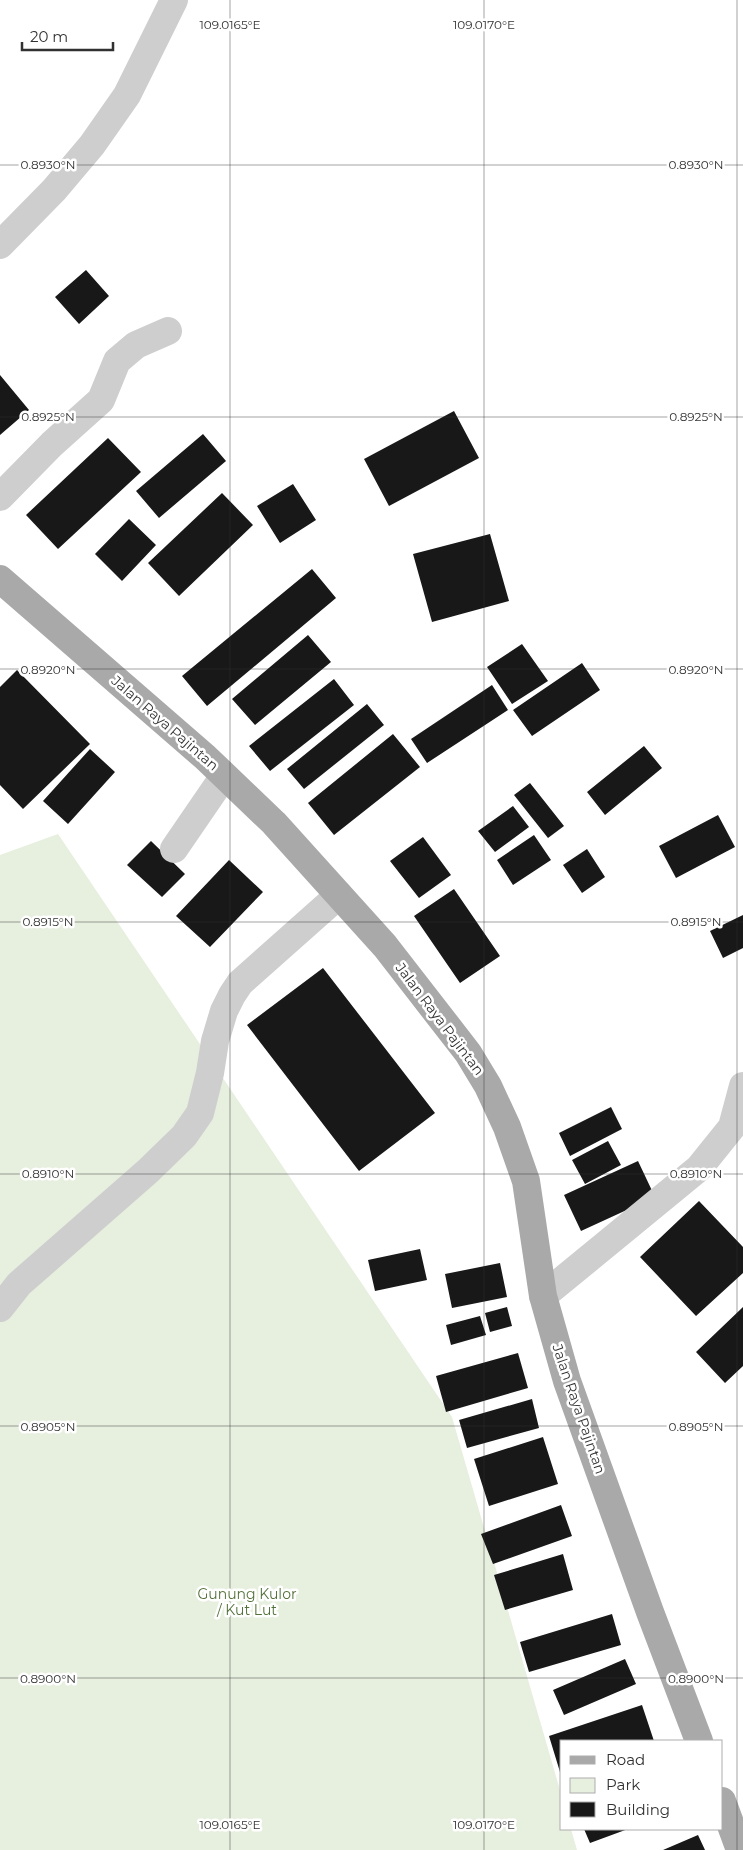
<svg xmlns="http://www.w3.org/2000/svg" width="743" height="1850" viewBox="0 0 743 1850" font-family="Montserrat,sans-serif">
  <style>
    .green { fill: #e7efdf }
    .building { fill: #181818 }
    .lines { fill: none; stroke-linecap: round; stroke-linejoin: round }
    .minor { stroke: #cecece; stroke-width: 28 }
    .major { stroke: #a9a9a9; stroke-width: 28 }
    .ticks { fill: none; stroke: #313131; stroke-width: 1; stroke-opacity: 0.45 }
    .labels { text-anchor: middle; stroke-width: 5; stroke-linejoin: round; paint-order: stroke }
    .street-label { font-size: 14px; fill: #313131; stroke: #fff }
    .park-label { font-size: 14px; fill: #53713a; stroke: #fff }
    .ticks-label { font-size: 12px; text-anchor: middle; fill: #313131; stroke: #fff; stroke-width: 5; stroke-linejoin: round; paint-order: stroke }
  </style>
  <rect width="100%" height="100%" fill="#fff"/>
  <path class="green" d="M58 834 452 1417 562 1797V1829H571L577 1850H0V855Z"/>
  <path class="building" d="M86 270 109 296 79 324 55 297Z
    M0 375 29 410 0 435Z
    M454 411 479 458 389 506 364 459Z
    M203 434 226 461 159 518 136 491Z
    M108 438 141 472 58 549 26 515Z
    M293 484 316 520 280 543 257 506Z
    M222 493 253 525 179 596 148 563Z
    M129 519 156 545 122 581 95 554Z
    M490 534 509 601 432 622 413 554Z
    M312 569 336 598 207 706 182 676Z
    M308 635 331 662 255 725 232 699Z
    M522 644 548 681 512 704 487 667Z
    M582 663 600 690 532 736 513 710Z
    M17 670 90 744 23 809 0 785V687Z
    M334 679 354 705 270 771 249 746Z
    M492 685 508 710 427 763 411 739Z
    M367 704 384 725 304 789 287 769Z
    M393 734 420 767 334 835 308 803Z
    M644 746 662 768 605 815 587 792Z
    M90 749 115 772 68 824 43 801Z
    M530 783 564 826 548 838 514 795Z
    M513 806 529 827 495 852 478 831Z
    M718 815 735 847 676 878 659 846Z
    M534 835 551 860 513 885 497 860Z
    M423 837 451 875 419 898 390 861Z
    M151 841 185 874 162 897 127 865Z
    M587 849 605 877 582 893 563 865Z
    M229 860 263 892 210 947 176 916Z
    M454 889 500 956 460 983 414 916Z
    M743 915V948L723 958 710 931Z
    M323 968 435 1113 359 1171 247 1025Z
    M611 1107 622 1129 570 1156 559 1133Z
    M608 1141 621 1165 585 1184 572 1160Z
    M638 1161 655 1197 581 1231 564 1195Z
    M699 1201 743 1247V1273L696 1316 640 1257Z
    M420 1249 427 1280 375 1291 368 1260Z
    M500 1263 507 1297 452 1308 445 1274Z
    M507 1307 512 1326 490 1332 485 1313Z
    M743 1307V1366L725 1383 696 1352Z
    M480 1316 486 1335 451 1345 446 1325Z
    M518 1353 528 1388 446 1412 436 1376Z
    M532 1399 539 1428 467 1448 459 1420Z
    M543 1437 558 1484 489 1506 474 1459Z
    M561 1505 572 1536 493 1564 481 1534Z
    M563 1554 573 1590 505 1610 494 1575Z
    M612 1614 621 1645 529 1672 520 1642Z
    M625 1659 636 1684 564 1715 553 1690Z
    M642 1705 654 1741H562V1772H560L549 1736Z
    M584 1829H628L590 1843Z
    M698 1835 705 1850H663Z"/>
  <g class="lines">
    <path class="minor" d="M0 245 54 190 92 145 127 95 174 0
      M0 497 52 444 101 400 117 361 136 345 168 331
      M174 849 224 776
      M543 1296 699 1168 732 1127 743 1086
      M0 1308 19 1284 148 1171 184 1136 200 1113 210 1073 215 1041 224 1011 232 995 240 983 339 895"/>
    <path class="major" d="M0 579 205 757 274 823 385 946 468 1053 488 1086 507 1127 526 1181 543 1296 567 1381 650 1612 699 1741
      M722 1801 740 1850"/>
  </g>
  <path class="ticks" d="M230 0V1850M484 0V1850M737 0V1850M0 165H743M0 417H743M0 669H743M0 922H743M0 1174H743M0 1426H743M0 1678H743"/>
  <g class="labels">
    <g class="street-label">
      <text transform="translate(165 723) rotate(41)" y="5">Jalan Raya Pajintan</text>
      <text transform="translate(440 1019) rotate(53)" y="5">Jalan Raya Pajintan</text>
      <text transform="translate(579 1409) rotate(71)" y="5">Jalan Raya Pajintan</text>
    </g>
    <g class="park-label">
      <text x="247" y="1599">Gunung Kulor<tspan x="247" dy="16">/ Kut Lut</tspan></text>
    </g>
  </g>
  <g class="ticks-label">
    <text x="230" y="29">109.0165°E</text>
    <text x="484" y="29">109.0170°E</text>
    <text x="48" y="169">0.8930°N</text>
    <text x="696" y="169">0.8930°N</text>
    <text x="48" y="421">0.8925°N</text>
    <text x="696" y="421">0.8925°N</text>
    <text x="48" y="674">0.8920°N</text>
    <text x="696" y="674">0.8920°N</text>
    <text x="48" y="926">0.8915°N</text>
    <text x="696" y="926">0.8915°N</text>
    <text x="48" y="1178">0.8910°N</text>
    <text x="696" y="1178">0.8910°N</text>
    <text x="48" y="1431">0.8905°N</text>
    <text x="696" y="1431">0.8905°N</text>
    <text x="48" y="1683">0.8900°N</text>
    <text x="696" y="1683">0.8900°N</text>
    <text x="230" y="1829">109.0165°E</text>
    <text x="484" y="1829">109.0170°E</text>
  </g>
  <rect x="560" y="1740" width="162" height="90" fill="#ffffff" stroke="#adadad"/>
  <rect x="570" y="1756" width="25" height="8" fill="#a9a9a9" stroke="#adadad"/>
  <text x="606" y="1765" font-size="15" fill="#313131">Road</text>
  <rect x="570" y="1778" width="25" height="15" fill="#e7efdf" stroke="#adadad"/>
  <text x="606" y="1790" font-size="15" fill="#313131">Park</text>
  <rect x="570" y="1802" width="25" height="15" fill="#181818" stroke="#adadad"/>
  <text x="606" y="1815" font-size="15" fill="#313131">Building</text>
  <path d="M22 42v8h91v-8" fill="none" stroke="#313131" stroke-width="2.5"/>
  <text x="30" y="42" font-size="15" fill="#313131" stroke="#ffffff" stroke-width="4" paint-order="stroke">20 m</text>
</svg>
